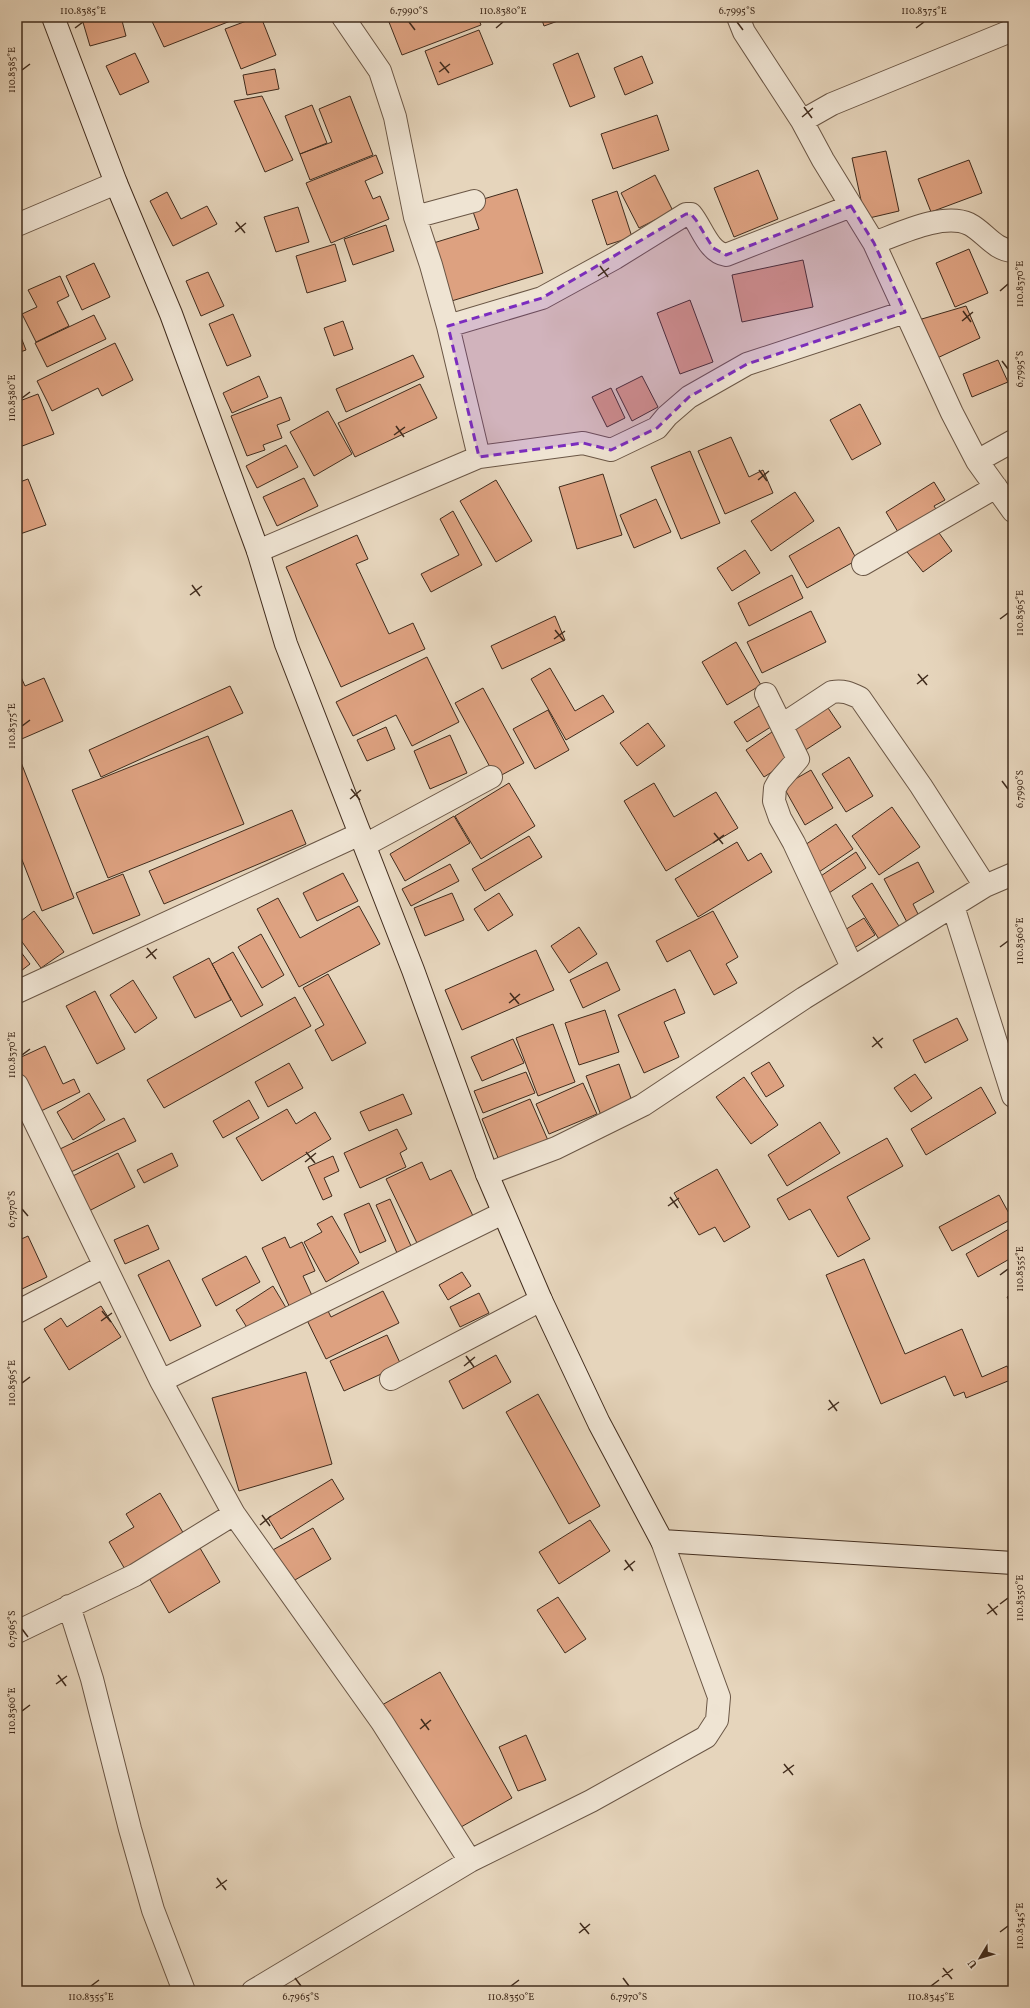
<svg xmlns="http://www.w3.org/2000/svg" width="1030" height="2008" viewBox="0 0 1030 2008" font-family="Vollkorn,serif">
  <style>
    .building { fill: #dda180; stroke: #412c1d }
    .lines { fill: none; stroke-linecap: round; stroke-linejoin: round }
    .street-casing { stroke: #6a5645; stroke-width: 24 }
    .secondary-casing { stroke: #412c1d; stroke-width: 24 }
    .street { stroke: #efe4d3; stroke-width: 22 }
    .secondary { stroke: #efe4d3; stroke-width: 22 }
    .marked { fill: #7b2cbf; fill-opacity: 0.2; stroke: #7b2cbf; stroke-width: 3; stroke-dasharray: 8 5; stroke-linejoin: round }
    .ticks { fill: none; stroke: #412c1d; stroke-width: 1.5 }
    .neatline { fill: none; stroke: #412c1d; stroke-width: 1.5 }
    .ticks-label { font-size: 10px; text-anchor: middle; fill: #412c1d }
  </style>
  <rect width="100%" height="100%" fill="#e6d5bc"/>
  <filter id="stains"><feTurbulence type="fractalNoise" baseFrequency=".005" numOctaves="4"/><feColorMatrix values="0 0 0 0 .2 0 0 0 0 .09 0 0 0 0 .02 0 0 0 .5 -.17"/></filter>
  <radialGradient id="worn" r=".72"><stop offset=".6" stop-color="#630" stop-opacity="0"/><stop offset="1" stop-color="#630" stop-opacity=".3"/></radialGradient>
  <path class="building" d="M89 17H121L126 36 90 46 82 19Z
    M150 17H232L233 20 164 47Z
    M257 17H261L276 55 241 69 225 29Z
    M387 17H478L481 25 402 55Z
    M541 17H569L544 26Z
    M479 30 493 64 438 85 425 51Z
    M135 53 149 82 120 95 106 66Z
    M578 53 595 97 570 107 553 64Z
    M642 56 653 83 625 95 614 68Z
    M275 69 279 89 247 95 243 75Z
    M262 96 293 160 265 172 234 101Z
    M350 96 373 155 310 180 300 154 332 142 319 109Z
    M312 105 327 143 300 154 285 116Z
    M657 115 669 150 613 169 601 134Z
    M886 151 899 211 865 219 852 158Z
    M376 155 383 173 365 181 373 199 380 196 389 219 331 243 306 183Z
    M969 160 982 193 931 212 918 179Z
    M758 170 778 219 734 237 714 188Z
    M655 175 673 211 639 228 621 193Z
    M517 189 543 273 445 303 427 245 479 229 470 203Z
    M617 191 632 237 607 245 592 200Z
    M167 192 181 219 207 206 217 224 173 246 150 201Z
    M298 207 309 242 276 252 264 217Z
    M386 225 394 251 353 265 344 239Z
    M335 244 346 281 307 293 296 256Z
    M969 249 988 293 955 307 936 263Z
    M803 260 813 307 742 322 732 275Z
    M94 263 110 297 82 310 66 276Z
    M208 272 224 306 201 316 186 281Z
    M60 276 69 296 57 302 69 326 36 342 22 314 37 307 28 290Z
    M690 300 713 362 680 374 657 313Z
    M966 306 980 338 933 360 915 321Z
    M233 314 251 356 227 366 209 324Z
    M94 315 106 339 47 367 35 343Z
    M343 321 353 349 334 356 324 328Z
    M17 327 26 350 17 353Z
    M115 343 133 380 102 396 98 388 52 411 37 381Z
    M413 355 424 377 346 412 336 389Z
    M998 360 1008 382 972 397 963 374Z
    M259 376 268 397 232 413 223 393Z
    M642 376 658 407 632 421 616 389Z
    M420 384 437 418 355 457 338 423Z
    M611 388 625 418 607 427 592 397Z
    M38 394 54 434 17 448V402Z
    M281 397 290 420 277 425 282 438 263 445 265 450 247 456 231 416Z
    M860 404 881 444 852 460 830 420Z
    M328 411 352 454 314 476 290 432Z
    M731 437 749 477 763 470 773 493 725 514 698 451Z
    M286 445 298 467 257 488 246 466Z
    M690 451 720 523 681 539 651 467Z
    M603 474 622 535 577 549 559 487Z
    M304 478 318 506 277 526 263 497Z
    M28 479 46 525 17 535V483Z
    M496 480 532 541 496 562 460 501Z
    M934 482 945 500 934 506 939 514 901 537 886 512Z
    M795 492 814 521 771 551 751 521Z
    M656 499 671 532 634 548 620 515Z
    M453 511 482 565 431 592 421 574 459 555 440 519Z
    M934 526 952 551 923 572 904 548Z
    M839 527 857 560 807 588 789 556Z
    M357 535 368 559 356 564 389 634 413 623 425 649 341 687 286 567Z
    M745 550 760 573 732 591 717 568Z
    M792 575 803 598 749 626 738 603Z
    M811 611 826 642 762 673 747 642Z
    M555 616 565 640 502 669 491 646Z
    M736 642 761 685 727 705 702 662Z
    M427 657 459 722 412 746 396 715 353 736 336 702Z
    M17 668 25 686 44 678 63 721 17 741Z
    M550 668 575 711 603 695 614 712 566 740 531 679Z
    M230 686 243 713 101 777 89 750Z
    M483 688 524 763 496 778 455 703Z
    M764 703 777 723 747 742 734 722Z
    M826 705 841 727 804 751 789 728Z
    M548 710 569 750 535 769 513 729Z
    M648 723 665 746 637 766 620 743Z
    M386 727 395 749 367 761 357 740Z
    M772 732 791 760 764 777 746 750Z
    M450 735 467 773 430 789 414 751Z
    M208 736 244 824 108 878 72 790Z
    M17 752 74 898 42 911 17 847Z
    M849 757 873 796 846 812 822 774Z
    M811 770 833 808 805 825 783 786Z
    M509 783 535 826 481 859 455 816Z
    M654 783 674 817 716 792 738 828 666 871 624 801Z
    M892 807 920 847 879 875 852 836Z
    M292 810 306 844 164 904 149 871Z
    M454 816 470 843 405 881 390 854Z
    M836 824 853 849 819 872 802 847Z
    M529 836 542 857 485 891 472 869Z
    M737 842 748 861 761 853 772 872 698 917 675 879Z
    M856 852 866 868 826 895 815 880Z
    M918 862 934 892 913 904 921 920 909 926 884 879Z
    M450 864 459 881 411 906 402 889Z
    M343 873 358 901 317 921 303 893Z
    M123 874 140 915 93 934 76 893Z
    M872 883 902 931 882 944 852 896Z
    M452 893 464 920 425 936 414 908Z
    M499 893 513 915 488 931 474 909Z
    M278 898 300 938 359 906 380 944 299 987 257 909Z
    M34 911 64 952 41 968 17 935V924Z
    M713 911 738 957 726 964 737 983 714 995 690 950 667 962 656 941Z
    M864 918 875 935 851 950 840 933Z
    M579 927 597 954 569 973 551 946Z
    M261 934 284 975 262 988 238 947Z
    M17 947 30 964 17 974Z
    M536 950 554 990 462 1030 445 990Z
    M233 952 263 1005 241 1017 212 964Z
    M209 958 231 1000 195 1018 173 977Z
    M607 962 620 990 583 1008 570 980Z
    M328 974 366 1043 332 1061 315 1030 324 1025 303 988Z
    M133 980 157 1018 135 1033 110 995Z
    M675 989 685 1013 664 1022 679 1057 644 1073 618 1015Z
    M95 991 125 1049 97 1064 66 1006Z
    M295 997 311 1026 164 1108 147 1080Z
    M605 1010 619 1052 579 1065 565 1023Z
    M957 1018 968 1040 925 1063 913 1040Z
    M553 1024 575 1082 538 1096 516 1038Z
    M513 1039 524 1063 482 1081 471 1057Z
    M45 1046 63 1084 74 1079 80 1092 39 1112 17 1068V1059Z
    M769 1062 784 1086 766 1097 751 1073Z
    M289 1063 303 1088 268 1107 255 1082Z
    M619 1064 634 1107 602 1118 586 1076Z
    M526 1072 535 1093 483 1113 474 1091Z
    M915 1074 932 1098 911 1112 894 1088Z
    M744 1077 778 1125 751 1144 716 1097Z
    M583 1083 597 1114 549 1134 536 1104Z
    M981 1087 996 1113 926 1155 911 1129Z
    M89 1093 105 1120 73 1140 57 1112Z
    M403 1094 412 1114 369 1131 360 1112Z
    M530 1099 550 1145 501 1165 482 1119Z
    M249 1100 259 1118 223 1138 213 1121Z
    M287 1109 296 1124 315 1112 331 1139 262 1181 236 1138Z
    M124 1118 136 1141 71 1172 60 1149Z
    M820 1122 840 1153 787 1186 768 1155Z
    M397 1129 407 1149 400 1153 406 1167 360 1188 344 1153Z
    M887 1138 903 1166 847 1197 870 1239 838 1257 810 1209 789 1220 777 1199Z
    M118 1153 135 1187 87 1212 69 1178Z
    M172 1153 178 1166 144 1183 137 1170Z
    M333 1156 339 1171 324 1178 332 1196 323 1200 308 1167Z
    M422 1162 430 1180 451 1170 473 1216 417 1243 386 1179Z
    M717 1169 750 1227 724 1242 715 1227 699 1235 674 1193Z
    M999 1195 1012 1219 952 1251 939 1227Z
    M390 1199 411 1246 397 1253 376 1205Z
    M369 1203 386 1241 360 1253 344 1214Z
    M332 1216 359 1263 326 1282 304 1242 322 1232 317 1224Z
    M148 1225 159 1249 125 1264 114 1240Z
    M1009 1229 1013 1237V1257L978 1277 966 1254Z
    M28 1236 47 1277 22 1289 17 1278V1241Z
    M285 1237 290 1248 302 1242 315 1271 303 1276 315 1302 292 1312 262 1248Z
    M246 1256 260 1282 216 1306 202 1279Z
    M864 1259 905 1354 962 1329 982 1377 1007 1366 1013 1379 966 1398 964 1392 954 1396 945 1376 881 1404 826 1275Z
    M169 1260 201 1326 170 1341 138 1275Z
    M462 1272 471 1286 448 1300 439 1285Z
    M273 1286 288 1311 251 1334 236 1310Z
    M383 1291 399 1323 326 1359 304 1314 324 1303 331 1317Z
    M479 1293 489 1313 460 1327 450 1307Z
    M1013 1293V1308L1007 1297Z
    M101 1306 121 1337 69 1370 44 1329 61 1318 67 1327Z
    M387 1335 401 1365 344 1391 330 1361Z
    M496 1355 511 1382 463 1409 449 1381Z
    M306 1372 332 1464 239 1491 212 1398Z
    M538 1394 600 1506 569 1524 506 1412Z
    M332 1479 344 1499 281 1539 268 1518Z
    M160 1493 185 1536 126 1571 109 1542 134 1527 126 1514Z
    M590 1520 610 1551 559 1584 539 1552Z
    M313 1528 331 1559 288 1584 269 1552Z
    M200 1548 220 1582 169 1613 149 1578Z
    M558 1597 586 1639 565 1653 537 1610Z
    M440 1672 512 1798 454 1831 382 1705Z
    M526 1735 546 1780 518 1791 499 1747Z"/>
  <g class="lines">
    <defs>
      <path id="street" d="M738 17 744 32 802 121
        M1013 30 832 104 802 121 823 160 874 243 952 413 977 461 1013 511
        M415 217 474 201
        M17 225 116 183
        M874 243C899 234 943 212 969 224 985 232 994 250 1013 251
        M448 326 542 298 615 258 686 214H691C702 227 708 252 726 255L851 206
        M479 457 583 443 611 450 657 428 667 416 689 397 747 364 905 312
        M977 461 1013 441
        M258 551 479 457 448 326 431 265 415 217 395 117 380 71 343 17
        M863 564 996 487
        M766 694 798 759 779 781 775 788 774 801 780 818 794 843 852 967
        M782 725 832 692C843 690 850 693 860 698L921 786 985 886
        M365 845 491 777
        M953 906 1013 1096
        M17 992 360 834
        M17 1085 161 1381 234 1514 382 1722 470 1861
        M487 1174 556 1148 643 1105 804 998 985 886 1013 874
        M17 1312 105 1266
        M391 1379 541 1300
        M161 1381 503 1213
        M69 1606 92 1679 130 1829 153 1910 184 1991
        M17 1632 135 1575 234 1514
        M253 1991 470 1861 591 1801 706 1737 717 1720 719 1697 662 1541"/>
      <path id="secondary" d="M53 17 116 183 171 314 258 551 286 644 413 970 487 1174 541 1300 599 1423 662 1541 1013 1563"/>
    </defs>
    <use href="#street" class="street-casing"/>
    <use href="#secondary" class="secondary-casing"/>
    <use href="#street" class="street"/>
    <use href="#secondary" class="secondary"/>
  </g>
  <path class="marked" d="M851 206 874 243 905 312 747 364 689 397 657 428 611 450 583 443 479 457 448 326 542 298 686 214H691L696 220 713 248 726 255Z"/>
  <path class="ticks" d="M409 22 415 30M737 22 743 30M75 28 83 22M496 28 503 22M916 28 924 22M440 62 449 73M22 70 30 64M439 72 450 64M804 107 812 118M802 117 813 108M236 222 245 233M235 232 246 223M600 266 608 277M598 276 609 268M1000 291 1008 284M963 311 971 322M962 321 973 312M1002 361 1008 369M22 398 30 392M396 426 404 437M394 435 405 427M759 470 767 481M758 480 769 471M192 585 200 596M190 595 202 586M1000 619 1008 613M555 630 564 641M554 639 565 631M918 674 927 685M917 684 928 675M22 726 30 720M1002 781 1008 789M351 789 360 800M350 799 361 790M714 833 723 844M713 843 724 835M1000 947 1008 941M147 948 156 959M146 958 157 949M510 993 519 1004M509 1003 520 994M873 1037 882 1048M872 1047 883 1038M22 1055 30 1049M306 1152 315 1163M305 1162 316 1153M670 1197 678 1208M668 1206 679 1198M22 1209 28 1216M1000 1275 1008 1269M102 1311 111 1322M101 1321 112 1313M466 1356 474 1367M464 1366 475 1357M22 1383 30 1377M829 1400 837 1411M828 1410 839 1402M262 1515 270 1526M260 1525 271 1516M625 1560 633 1571M624 1570 635 1561M988 1604 997 1615M1000 1604 1008 1598M987 1614 998 1606M22 1629 28 1637M58 1675 66 1686M56 1684 67 1676M22 1711 30 1705M421 1719 429 1730M420 1729 431 1720M784 1764 793 1775M783 1773 794 1765M217 1878 226 1890M216 1888 227 1880M580 1923 589 1934M1000 1932 1008 1926M579 1933 590 1924M943 1968 952 1979M942 1977 953 1969M295 1978 301 1986M623 1978 629 1986M91 1986 99 1980M511 1986 519 1980M931 1986 939 1980"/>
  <rect width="1030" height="2008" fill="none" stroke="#e6d5bc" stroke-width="44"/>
  <g transform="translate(980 1958) rotate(232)" stroke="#efe4d3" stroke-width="3" paint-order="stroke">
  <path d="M0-3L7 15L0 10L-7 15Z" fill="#412c1d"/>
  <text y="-6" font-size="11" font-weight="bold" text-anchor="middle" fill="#412c1d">U</text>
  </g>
  <rect x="22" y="22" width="986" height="1964" class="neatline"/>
  <g class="ticks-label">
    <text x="83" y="14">110.8385°E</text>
    <text x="409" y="14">6.7990°S</text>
    <text x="503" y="14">110.8380°E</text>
    <text x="737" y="14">6.7995°S</text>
    <text x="924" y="14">110.8375°E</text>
    <text transform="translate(11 70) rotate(-90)" y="4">110.8385°E</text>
    <text transform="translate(1019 284) rotate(-90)" y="4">110.8370°E</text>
    <text transform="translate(1019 369) rotate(-90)" y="4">6.7995°S</text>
    <text transform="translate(11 398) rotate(-90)" y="4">110.8380°E</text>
    <text transform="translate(1019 613) rotate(-90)" y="4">110.8365°E</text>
    <text transform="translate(11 726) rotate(-90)" y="4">110.8375°E</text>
    <text transform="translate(1019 789) rotate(-90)" y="4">6.7990°S</text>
    <text transform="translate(1019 941) rotate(-90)" y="4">110.8360°E</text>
    <text transform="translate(11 1055) rotate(-90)" y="4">110.8370°E</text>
    <text transform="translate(11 1209) rotate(-90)" y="4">6.7970°S</text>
    <text transform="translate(1019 1269) rotate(-90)" y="4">110.8355°E</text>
    <text transform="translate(11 1383) rotate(-90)" y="4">110.8365°E</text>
    <text transform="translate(1019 1598) rotate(-90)" y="4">110.8350°E</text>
    <text transform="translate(11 1629) rotate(-90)" y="4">6.7965°S</text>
    <text transform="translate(11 1711) rotate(-90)" y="4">110.8360°E</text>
    <text transform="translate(1019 1926) rotate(-90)" y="4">110.8345°E</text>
    <text x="91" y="2000">110.8355°E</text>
    <text x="301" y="2000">6.7965°S</text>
    <text x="511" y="2000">110.8350°E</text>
    <text x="629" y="2000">6.7970°S</text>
    <text x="931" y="2000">110.8345°E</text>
  </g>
  <rect width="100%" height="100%" filter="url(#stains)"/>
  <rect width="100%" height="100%" fill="url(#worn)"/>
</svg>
